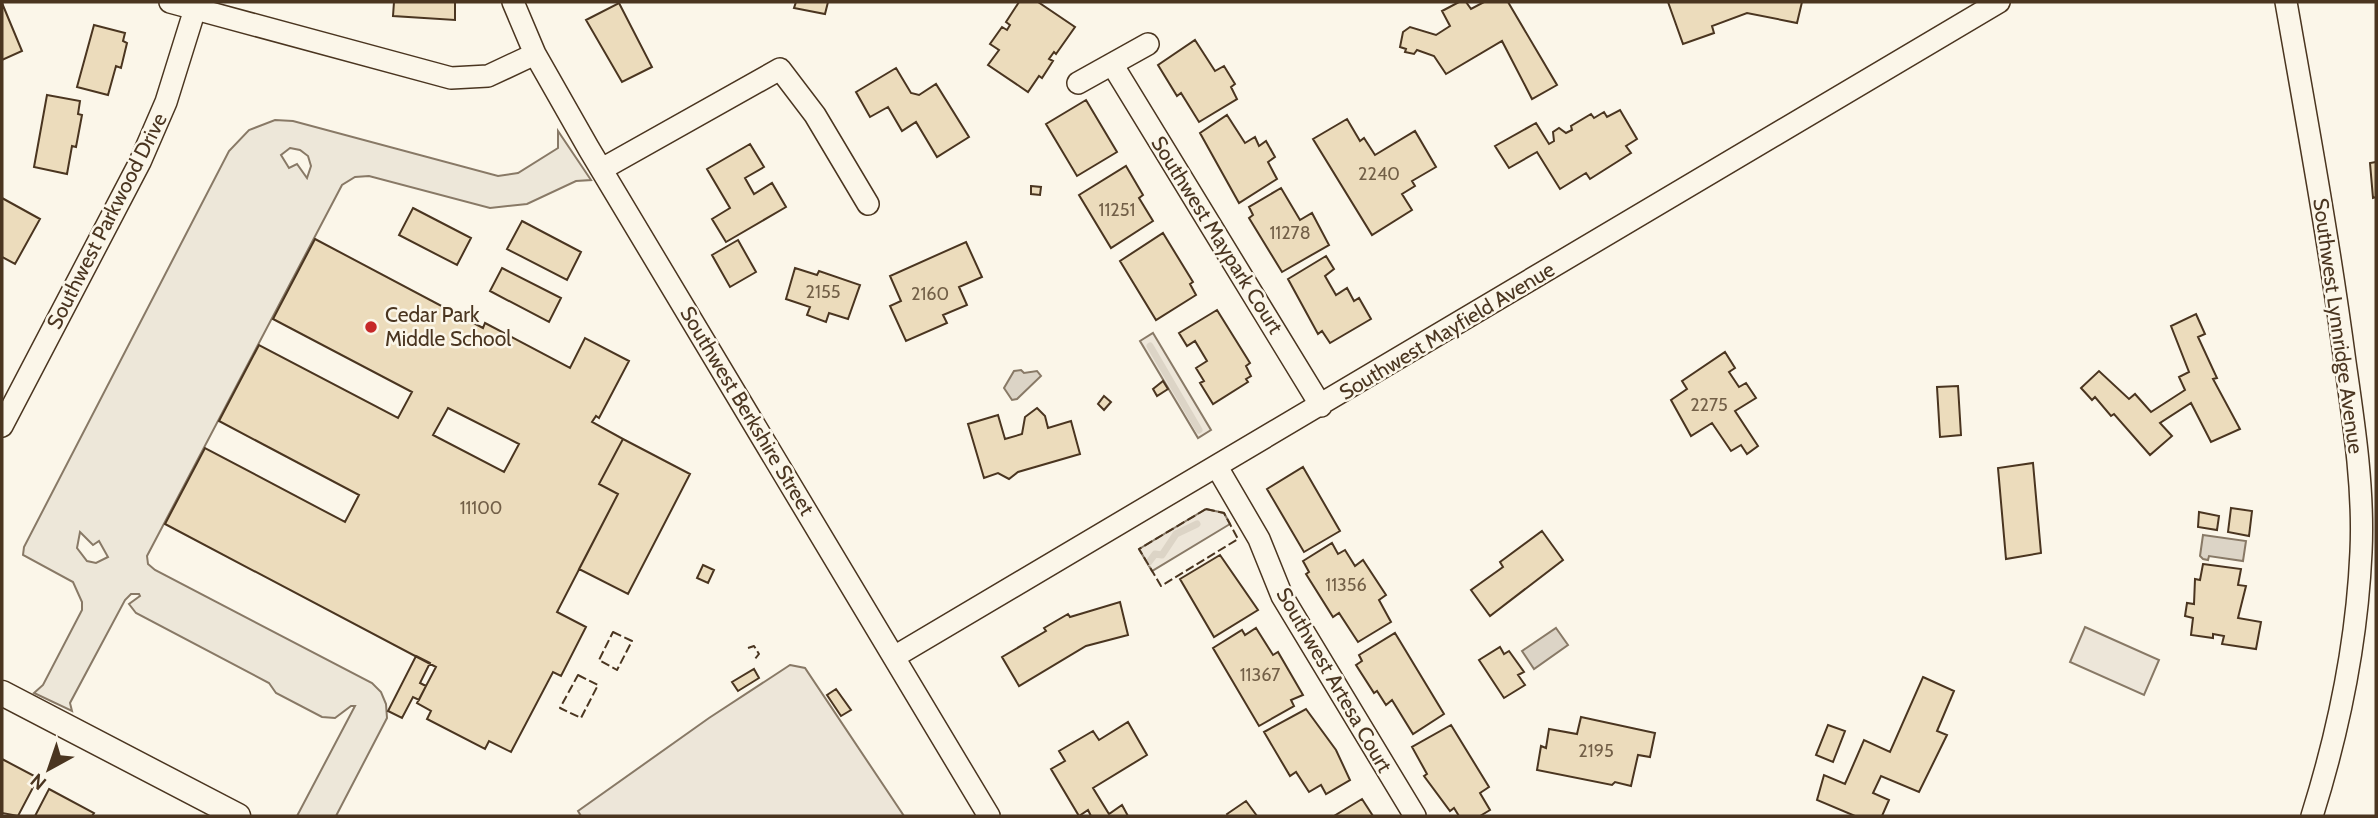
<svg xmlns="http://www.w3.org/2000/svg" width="2378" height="818" viewBox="0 0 2378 818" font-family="Cabin,sans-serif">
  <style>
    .green { fill: #ede6d9; stroke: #887966; stroke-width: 2 }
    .parking { fill: #ede7d9; stroke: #887966; stroke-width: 2; fill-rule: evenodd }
    .water { fill: #dcd4c6; stroke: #887966; stroke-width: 2 }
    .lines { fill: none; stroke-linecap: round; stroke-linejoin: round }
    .stream { stroke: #dcd4c6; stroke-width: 7 }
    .building { fill: #ecdcbc; stroke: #4a3520; stroke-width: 2; fill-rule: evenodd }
    .minor-casing { stroke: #4a3520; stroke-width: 24 }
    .tertiary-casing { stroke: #4a3520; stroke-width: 27 }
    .minor { stroke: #fbf6e9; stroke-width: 21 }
    .tertiary { stroke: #fbf6e9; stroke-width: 24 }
    .fence { stroke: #4a3520; stroke-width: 2; stroke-dasharray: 9 3.5; stroke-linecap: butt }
    .poi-dot { fill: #c62828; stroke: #fbf6e9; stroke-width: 2.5 }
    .labels { text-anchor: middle; stroke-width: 5; stroke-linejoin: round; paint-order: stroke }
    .number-label { font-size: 18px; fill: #725f47 }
    .street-label { font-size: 21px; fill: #4a3520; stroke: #fbf6e9 }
    .poi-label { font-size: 21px; fill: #4a3520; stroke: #fbf6e9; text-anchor: start }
  </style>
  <rect width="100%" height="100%" fill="#fbf6e9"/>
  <path class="green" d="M1153 333 1211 430 1198 438 1140 341Z
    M1206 509 1224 513 1230 524 1152 571 1139 549Z
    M2085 627 2159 660 2144 695 2070 662Z
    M790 665 805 668 904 816H581L578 811 709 718Z"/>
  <path class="parking" d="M275 120 293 121 498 176 518 173 558 148V131L591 180 576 181 527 204 490 208 369 176 355 177 342 185 147 556 148 564 155 570 372 683 381 692 386 704 387 718 336 816H297L355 706H351L335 718 322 717 276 693 269 683 136 613 129 604 140 596 139 594H131L125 600 70 703 72 711 34 693 43 685 82 610V602L73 582 23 555 24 547 229 151 249 130ZM290 148 300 150 308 156 311 166 307 178 297 164 289 168 281 155ZM80 532 93 545 99 541 108 557 96 563 87 561 77 548Z"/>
  <path class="water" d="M1021 370 1024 373 1037 371 1041 376 1017 399 1012 400 1004 388 1014 371Z
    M2203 535 2246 541 2243 561 2209 556 2208 560 2203 559 2200 556Z
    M1556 628 1568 645 1534 669 1522 651Z"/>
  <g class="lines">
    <path class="stream" d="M1150 346 1199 430
      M1149 562 1155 554 1162 555 1176 534 1197 524"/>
  </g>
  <path class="building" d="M394 2H455V20L393 16Z
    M796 2H828L825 14 794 8Z
    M1019 2H1038L1075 27 1056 54 1054 52 1049 59 1053 61 1042 78 1039 76 1028 92 988 65 999 50 990 44 1002 27 1007 30 1010 25 1006 22Z
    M1459 2H1466L1471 9 1484 2H1508L1557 85 1532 99 1502 41 1446 74 1434 56 1417 50 1414 54 1405 52 1406 49 1400 47 1403 32 1410 27 1436 35 1450 26 1442 11Z
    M1668 2H1802L1797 23 1747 13 1712 26 1714 33 1683 44Z
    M2 3 22 51 2 60Z
    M619 3 652 67 622 82 586 20Z
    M94 25 125 33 123 41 127 43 121 68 116 66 108 95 77 87Z
    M1195 40 1215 71 1224 66 1235 84 1231 87 1237 99 1199 122 1181 93 1177 96 1158 65Z
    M896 68 911 93 919 95 936 84 969 137 937 157 916 122 902 131 888 107 870 117 856 92Z
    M47 95 80 101 78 114 82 115 76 147 72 146 67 174 34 167Z
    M1086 100 1117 152 1077 176 1046 124Z
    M1620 110 1637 139 1626 146 1631 153 1590 179 1586 173 1560 189 1537 152 1509 168 1495 146 1536 123 1549 144 1554 141 1553 132 1559 128 1566 133 1572 130 1571 126 1591 114 1594 118 1604 112 1607 117Z
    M1227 115 1245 143 1255 137 1259 146 1266 141 1275 157 1268 162 1277 179 1239 203 1200 133Z
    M1347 119 1360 141 1364 138 1375 155 1415 131 1436 167 1412 181 1415 186 1402 194 1412 210 1372 235 1313 139Z
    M750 144 764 167 745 178 754 194 772 183 786 207 726 242 712 219 730 208 707 169Z
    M2376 162V197L2373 198 2370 163Z
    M1126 166 1143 195 1139 198 1153 221 1111 248 1079 195Z
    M1031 186 1041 187 1040 195 1031 194Z
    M1281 188 1300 220 1312 213 1329 245 1282 272 1249 218 1253 215 1249 207Z
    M2 198 40 219 15 264 2 257Z
    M413 208 471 238 457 265 399 235Z
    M522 221 581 252 567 280 507 249Z
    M1163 233 1193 282 1190 284 1196 295 1156 320 1120 261Z
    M315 239 483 328 485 323 570 368 585 338 629 361 599 418 596 416 592 422 623 439 599 484 618 494 557 612 586 627 561 676 553 672 511 752 489 741 485 749 427 719 431 711 417 703 436 667 165 524 205 448 345 522 359 495 219 421 259 345 398 418 412 392 273 319ZM448 408 519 444 504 472 433 435Z
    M738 240 756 272 730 287 712 255Z
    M966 242 982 277 959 287 967 305 943 315 947 323 906 341 890 306 901 301 890 276Z
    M1326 256 1334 269 1325 276 1336 295 1347 288 1354 301 1359 298 1371 319 1330 343 1322 331 1318 334 1288 279Z
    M502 268 561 298 549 322 490 291Z
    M795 268 817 275 819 271 860 285 848 319 829 313 826 322 807 315 810 307 786 299Z
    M1217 310 1250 363 1246 366 1251 376 1246 379 1248 382 1213 404 1200 383 1204 381 1196 368 1207 361 1195 341 1187 346 1179 333Z
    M2196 314 2205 334 2198 337 2217 378 2213 379 2240 429 2211 442 2191 403 2160 423 2172 436 2150 455 2114 414 2111 416 2095 397 2092 400 2081 388 2099 371 2129 399 2135 394 2151 412 2185 390 2179 377 2189 372 2171 326Z
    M1725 352 1735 368 1729 372 1739 387 1746 383 1756 398 1735 411 1758 446 1747 454 1741 445 1731 451 1712 423 1691 436 1671 400 1687 389 1682 381Z
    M1163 381 1168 389 1157 396 1153 389Z
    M1958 386 1961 435 1940 437 1937 387Z
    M1104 396 1111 402 1104 410 1098 404Z
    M1037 408 1045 416 1048 428 1071 421 1080 454 1018 472 1009 479 998 473 984 478 968 424 998 415 1005 439 1022 434 1025 417Z
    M623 439 690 474 628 594 579 569 618 494 599 484Z
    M2033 463 2041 553 2006 559 1998 468Z
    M1303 467 1340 531 1304 552 1267 489Z
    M2231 508 2252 511 2249 536 2228 532Z
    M2199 512 2219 516 2217 530 2198 527Z
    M1542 531 1563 560 1490 616 1471 590 1503 567 1500 562Z
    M1332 543 1338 554 1345 550 1355 566 1363 560 1386 595 1379 600 1391 622 1358 642 1339 613 1333 617 1306 574 1309 572 1303 561Z
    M1220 555 1258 610 1214 637 1180 579Z
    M2203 564 2241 569 2238 585 2246 586 2238 618 2261 622 2256 649 2222 644 2224 636 2213 634V638L2191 635 2193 618 2185 616 2187 603 2194 604 2195 579 2200 580Z
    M703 565 714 570 708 583 697 578Z
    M1120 602 1128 635 1086 646 1019 686 1002 657 1046 631 1044 628 1068 614 1070 617Z
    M1256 628 1273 655 1278 652 1303 695 1291 700 1294 706 1259 726 1213 648 1242 630 1245 635Z
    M1395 633 1444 714 1413 734 1392 700 1386 705 1377 691 1374 693 1356 665 1362 661 1359 655Z
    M1500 647 1504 654 1509 651 1524 672 1518 675 1525 685 1504 698 1479 660Z
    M416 656 430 663 420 683 426 686 419 700 413 697 402 718 388 711Z
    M754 669 759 678 738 691 732 682Z
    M1923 677 1954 691 1937 731 1947 735 1919 792 1881 776 1873 793 1889 800 1882 816H1855L1817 800 1824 775 1845 784 1864 740 1890 752Z
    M836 689 851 710 841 716 827 695Z
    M1306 709 1336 750 1350 780 1326 794 1321 785 1309 792 1296 772 1290 776 1264 732Z
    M1581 717 1655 733 1650 757 1638 755 1631 786 1615 782 1612 785 1537 770 1541 746 1546 748 1549 729 1577 734Z
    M1128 722 1147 755 1093 788 1109 814 1122 805 1128 816H1091L1088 810 1079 816 1051 769 1065 761 1059 751 1093 731 1099 740Z
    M1451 725 1489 787 1480 793 1490 810 1480 816H1459L1454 808 1450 811 1424 776 1427 774 1412 747Z
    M1828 725 1845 731 1833 762 1816 755Z
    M2 759 38 778 18 816 2 813Z
    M49 789 94 813 92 816H35Z
    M1362 799 1373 816H1334Z
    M1246 801 1257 816H1228L1227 814Z"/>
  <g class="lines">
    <defs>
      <path id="minor" d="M170 2 451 78 488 76 535 54
        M513 2 535 54 589 149 989 816
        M2286 2C2307 122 2329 241 2345 362 2354 424 2364 489 2361 552 2357 642 2339 730 2312 816
        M1112 64 1321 406
        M1078 83 1148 44
        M602 169 780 69 815 115 868 204
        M2 426 140 162 166 102 195 9
        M1217 467 1259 539 1282 596 1415 816
        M894 657 1999 2"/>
      <path id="tertiary" d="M2 693 238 816"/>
    </defs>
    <use href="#minor" class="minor-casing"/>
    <use href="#tertiary" class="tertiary-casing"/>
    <use href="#minor" class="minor"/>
    <use href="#tertiary" class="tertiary"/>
    <path class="fence" d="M1206 509 1224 513 1238 539 1161 586 1139 549Z
      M613 632 632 641 617 670 599 660Z
      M748 648 754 646 759 654 755 659
      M578 675 598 685 581 718 560 708Z"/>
  </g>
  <circle class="poi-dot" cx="371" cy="327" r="7"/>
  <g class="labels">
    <g class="number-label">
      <text x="1379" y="180">2240</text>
      <text x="1117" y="216">11251</text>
      <text x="1290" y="239">11278</text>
      <text x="823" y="298">2155</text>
      <text x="930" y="300">2160</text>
      <text x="1709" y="411">2275</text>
      <text x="481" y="514">11100</text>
      <text x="1346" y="591">11356</text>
      <text x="1260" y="681">11367</text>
      <text x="1596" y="757">2195</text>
    </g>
    <g class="street-label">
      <text transform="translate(107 221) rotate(-63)" y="7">Southwest Parkwood Drive</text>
      <text transform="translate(1217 235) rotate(58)" y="7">Southwest Maypark Court</text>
      <text transform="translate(2338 326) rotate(82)" y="7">Southwest Lynnridge Avenue</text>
      <text transform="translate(1447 331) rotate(-31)" y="7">Southwest Mayfield Avenue</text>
      <text transform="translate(747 411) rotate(59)" y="7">Southwest Berkshire Street</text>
      <text transform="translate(1334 680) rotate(60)" y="7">Southwest Artesa Court</text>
    </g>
    <g class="poi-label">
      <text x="385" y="322">Cedar Park<tspan x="385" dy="24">Middle School</tspan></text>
    </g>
  </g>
  <rect width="2378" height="818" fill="none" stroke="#4a3520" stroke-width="7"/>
  <g transform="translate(49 769) rotate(220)" stroke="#fbf6e9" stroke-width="5" paint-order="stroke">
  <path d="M0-5L12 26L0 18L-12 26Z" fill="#4a3520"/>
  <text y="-10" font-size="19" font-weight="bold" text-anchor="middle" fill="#4a3520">N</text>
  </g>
</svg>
